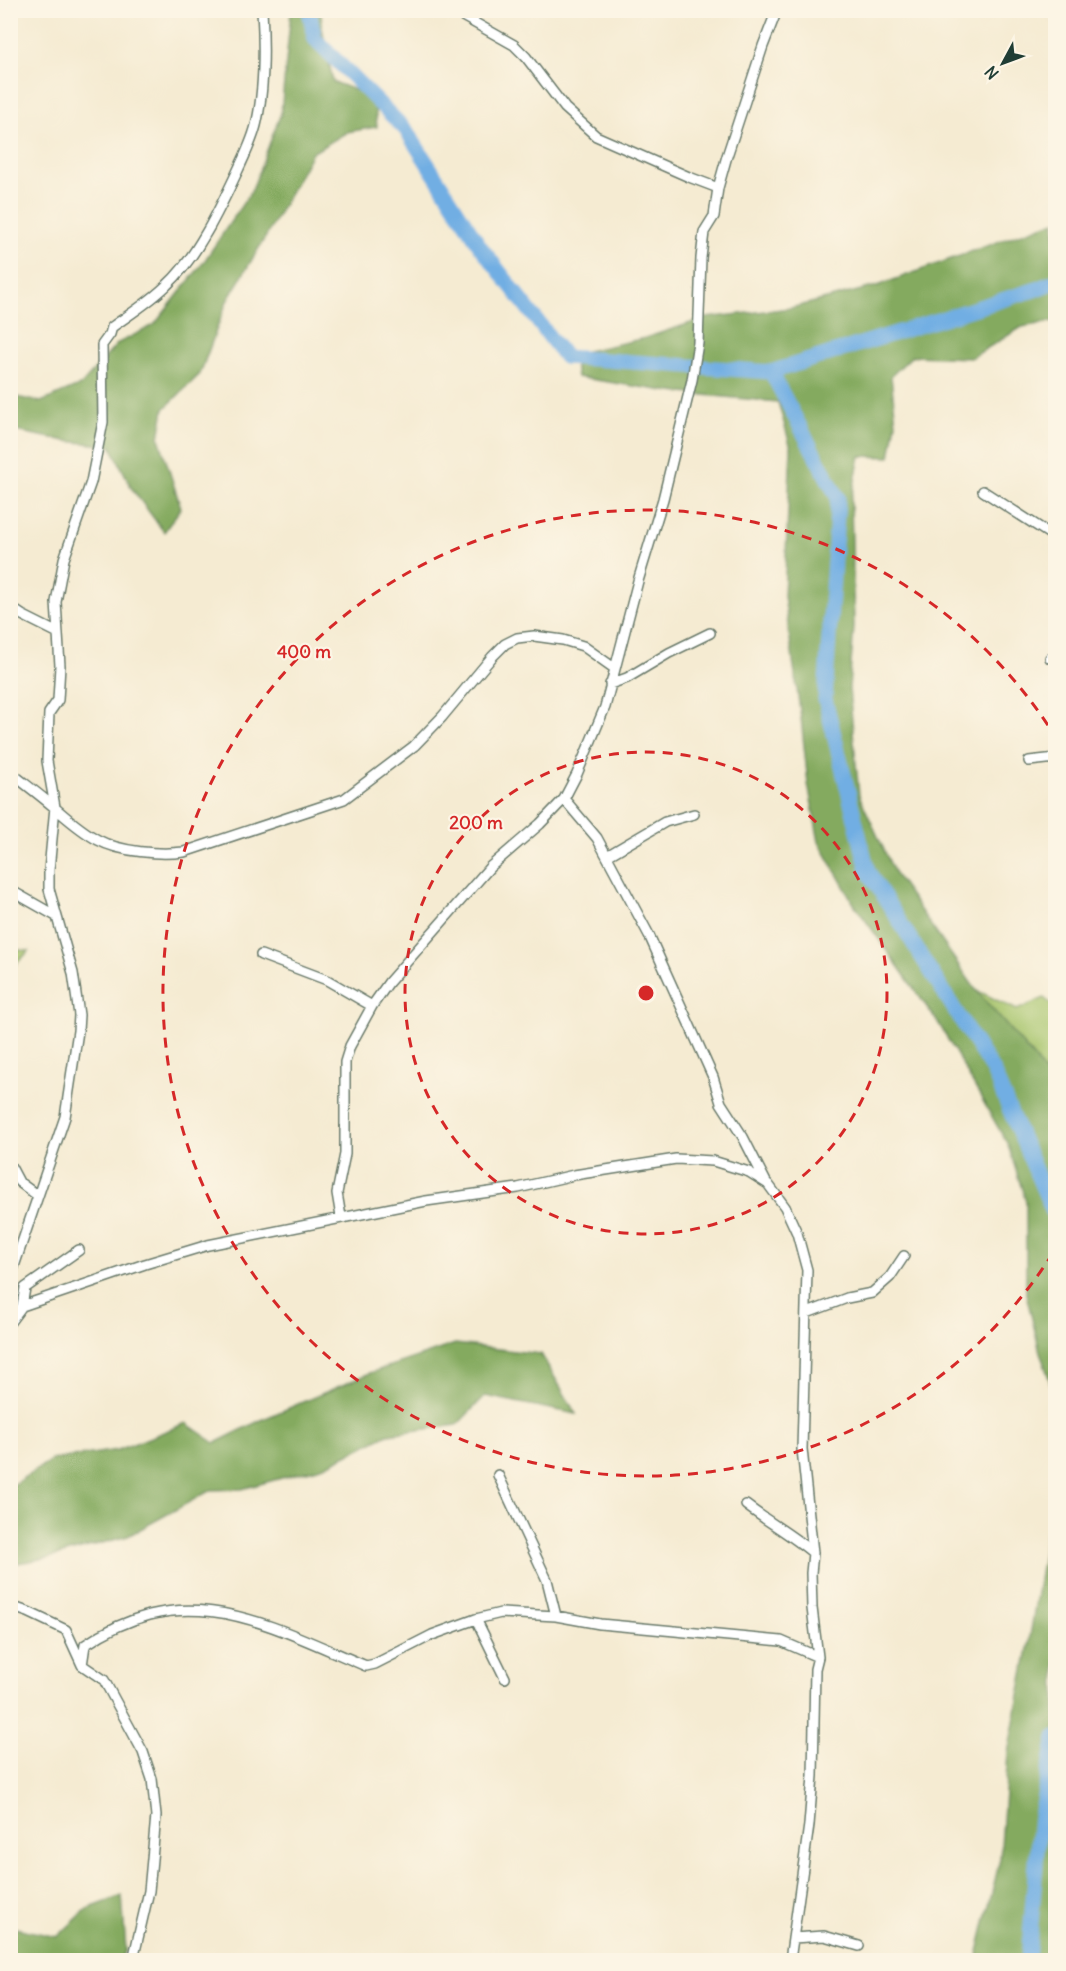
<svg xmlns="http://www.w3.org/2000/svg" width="1066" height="1971" viewBox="0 0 1066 1971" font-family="Delius,sans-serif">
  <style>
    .green { fill: #a6c46b; stroke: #628050; stroke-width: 1.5 }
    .forest { fill: #84aa5f; stroke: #52744a; stroke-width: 1.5 }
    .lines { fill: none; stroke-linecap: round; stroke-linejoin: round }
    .river { stroke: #71aee3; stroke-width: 15 }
    .minor-casing { stroke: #6a7a6b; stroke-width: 12 }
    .minor { stroke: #fff; stroke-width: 9 }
    .ring { fill: none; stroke: #d62828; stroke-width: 3; stroke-dasharray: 10 8 }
    .centre { fill: #d62828; stroke: #fcf5e5; stroke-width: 3 }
    .ring-label { font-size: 18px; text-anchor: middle; font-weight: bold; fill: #d62828; stroke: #fcf5e5; stroke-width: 4.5; stroke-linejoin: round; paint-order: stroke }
  </style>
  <rect width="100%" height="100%" fill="#fcf5e5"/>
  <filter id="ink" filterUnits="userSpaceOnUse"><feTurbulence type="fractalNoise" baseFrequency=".0167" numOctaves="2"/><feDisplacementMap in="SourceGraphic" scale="12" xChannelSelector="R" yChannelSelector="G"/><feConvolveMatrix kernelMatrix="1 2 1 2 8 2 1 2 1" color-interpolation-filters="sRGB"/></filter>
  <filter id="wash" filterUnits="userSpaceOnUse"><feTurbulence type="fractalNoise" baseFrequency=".008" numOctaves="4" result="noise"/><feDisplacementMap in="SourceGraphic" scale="24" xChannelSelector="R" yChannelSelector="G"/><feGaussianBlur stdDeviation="1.35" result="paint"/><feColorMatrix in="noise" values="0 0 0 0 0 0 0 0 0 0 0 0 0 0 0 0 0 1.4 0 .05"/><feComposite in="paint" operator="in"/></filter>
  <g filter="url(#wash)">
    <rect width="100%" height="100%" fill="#f5ebd2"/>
    <path class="green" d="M11 949 29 951 11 969 10 949Z
      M976 990 1017 1010 1044 998 1055 1007V1088L1035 1059Z"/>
    <path class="forest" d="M291 11H321L322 28 333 82 374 97 377 127 347 132 312 153 268 233 227 301 200 374 164 409 159 438 181 508 164 532 132 489 111 446 66 441 16 431 11 417V396L41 402 81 385 118 343 154 325 203 263 252 190 281 113Z
      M1055 221V321L1022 327 971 358 912 356 891 376 896 423 890 457 860 456 851 500 854 627 849 688 859 795 895 874 976 990 1035 1059 1055 1088 1056 1851 1046 1960H976L1000 1859 1008 1753 1029 1643 1053 1491 1054 1393 1040 1352 1026 1294V1202L1008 1145 939 1024 854 904 819 842 808 784 801 718 784 596 791 448 778 402 671 392 577 377 573 354 645 338 706 318 791 308 877 286Z
      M455 1344 541 1354 576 1414 485 1396 457 1425 388 1434 325 1466 242 1489 211 1490 128 1536 48 1558 11 1564V1486L51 1460 118 1450 186 1423 215 1443 261 1420 370 1373Z
      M122 1896 126 1950 120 1960H11V1927L57 1937 87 1909Z"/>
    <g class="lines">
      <path class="river" d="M309 10 315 39 406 130 480 246 565 357 771 372 1034 290 1056 281
        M771 372 838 498 825 699 868 871 993 1071 1056 1219
        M1028 1960 1040 1816 1056 1737"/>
    </g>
  </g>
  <g filter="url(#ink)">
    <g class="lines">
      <defs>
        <path id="minor" d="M452 10 514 45 526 57 565 108 596 136 689 177 718 188
          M983 491 1056 538
          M10 607 22 615 56 632
          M1050 658H1056
          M610 684 627 678 669 653 710 633
          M1029 761 1056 758
          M10 772C25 784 40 795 54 807 68 819 81 831 98 840 120 852 160 855 184 852L344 799 414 746 442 717 492 657 505 644 517 638 534 636 563 640 583 646 614 668
          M564 799 597 838 649 935 713 1077 721 1103 743 1137 766 1182
          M607 856 665 822 694 814
          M10 890 56 916
          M261 955 327 980 372 1006
          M10 1165 19 1182 38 1196
          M341 1217 337 1193 345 1154V1062L350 1046 372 1006 389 982 490 867 540 824 564 799 577 774 605 707 638 581 663 499 692 380 698 343 701 258 704 232 714 216 718 188 727 156 763 46 777 10
          M10 1278 65 1117 78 1031 79 1015 73 973 49 889V870L55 807 47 761 49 713 58 700 60 666 56 602 64 559 91 482 103 422 102 345 110 334 112 327C130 314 151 301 167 285 197 258 222 204 239 168 246 153 254 137 257 121 264 89 264 43 262 10
          M22 1306 25 1288 79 1250
          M807 1313 847 1298 872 1293 890 1277 904 1256
          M10 1322 22 1306 145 1264 208 1245 426 1201 518 1188 574 1175 676 1159 713 1161 749 1172 768 1184 785 1207 797 1233 807 1270 802 1449 813 1553 811 1573 812 1608 818 1657 815 1669 813 1776 809 1825 790 1960
          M498 1475 547 1580 556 1616
          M746 1505C768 1522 792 1535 813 1553
          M10 1606 28 1612 66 1630 82 1665 104 1680 143 1752 152 1779 156 1816 149 1891 133 1960
          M476 1619 505 1678
          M82 1665 85 1645C186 1576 266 1624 366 1666L375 1664 432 1635 476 1619 501 1613 556 1616 600 1624 781 1641 818 1657
          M793 1938 824 1936 859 1946"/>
      </defs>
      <use href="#minor" class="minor-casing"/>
      <use href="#minor" class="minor"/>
    </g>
  </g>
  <g class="ring">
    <circle cx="646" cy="993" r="241"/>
    <path d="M1053 1253A483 483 0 1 1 1053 733"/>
  </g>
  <circle cx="646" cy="993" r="9" class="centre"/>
  <g class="ring-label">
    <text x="304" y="658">400 m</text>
    <text x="476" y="829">200 m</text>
  </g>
  <rect width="1066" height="1971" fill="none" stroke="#fcf5e5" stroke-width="36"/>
  <g transform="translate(1003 63) rotate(229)" stroke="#fcf5e5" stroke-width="4.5" paint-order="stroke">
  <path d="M0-4.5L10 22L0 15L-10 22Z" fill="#1f3d34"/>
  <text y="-9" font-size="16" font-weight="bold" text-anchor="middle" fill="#1f3d34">N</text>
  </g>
</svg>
